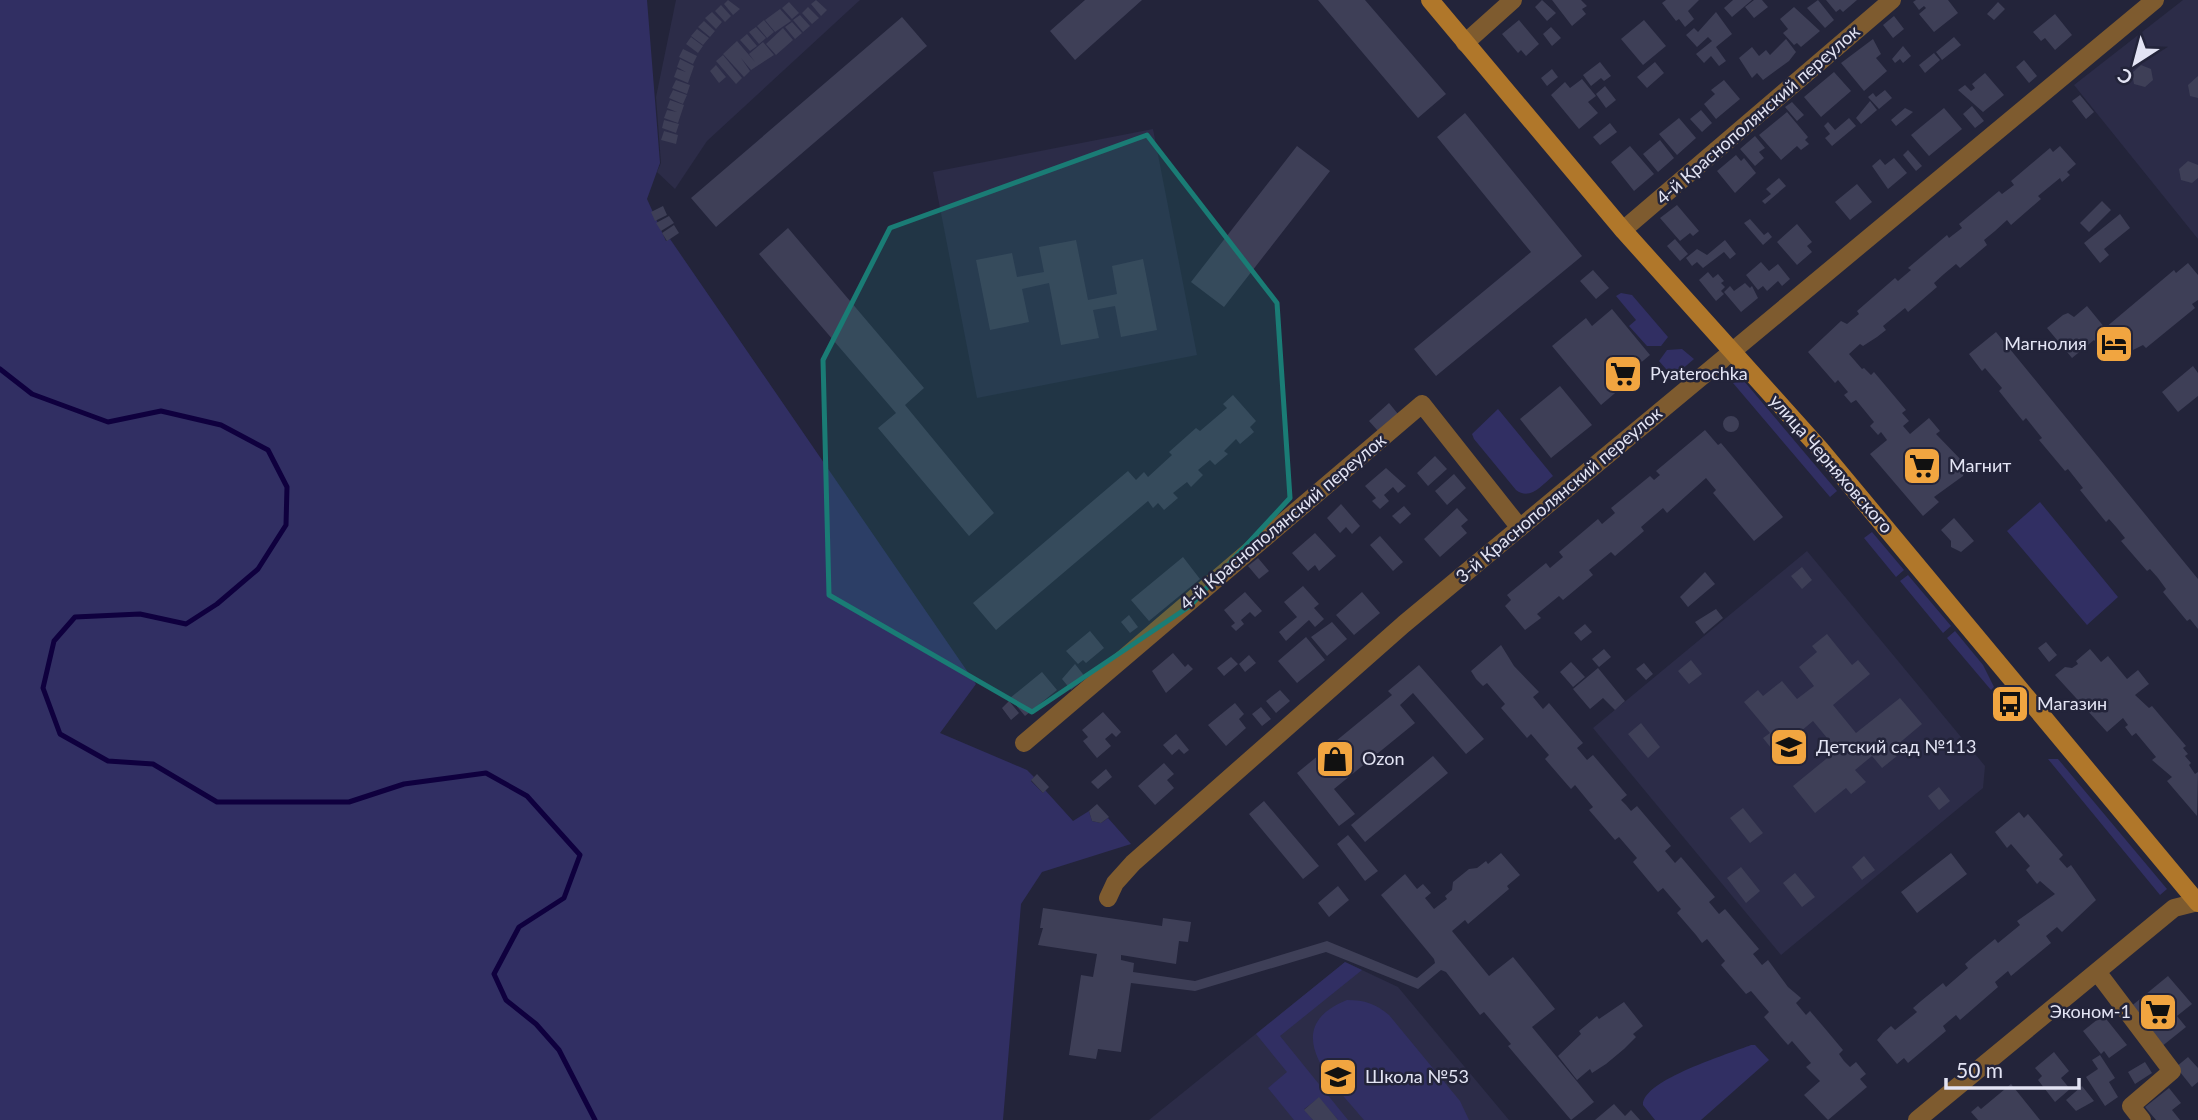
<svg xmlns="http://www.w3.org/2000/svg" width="2198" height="1120" viewBox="0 0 2198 1120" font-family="Lato,sans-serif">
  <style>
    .built { fill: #2c2c48 }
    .green { fill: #312f63 }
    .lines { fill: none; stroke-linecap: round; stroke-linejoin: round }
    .stream { stroke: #0f003e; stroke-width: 5 }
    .building { fill: #3e3f57 }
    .street { stroke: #7e5b2f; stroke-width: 18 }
    .secondary { stroke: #b0772a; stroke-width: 18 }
    .marked { fill: #1a7c75; fill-opacity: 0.2; stroke: #1a7c75; stroke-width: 5; stroke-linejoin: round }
    .labels { text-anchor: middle; stroke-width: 5; stroke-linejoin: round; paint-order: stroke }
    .street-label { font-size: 18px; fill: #e3e4f4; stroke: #23243a }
    .poi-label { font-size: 18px; fill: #e3e4f4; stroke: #23243a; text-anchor: start }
  </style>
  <rect width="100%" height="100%" fill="#23243a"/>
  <path class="built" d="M676 0H860L707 141 675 189 657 172 661 163 656 97Z
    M2183 0H2198V239L2074 85Z
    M1153 129 1197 355 977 398 933 172Z
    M1807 551 1985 766 1983 788 1781 955 1593 728Z
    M1345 962 1398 987 1509 1120H1149Z"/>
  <path class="green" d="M0 0H647L660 163 647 199 666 241 670 239 976 684 940 733 1027 770 1034 777 1031 781 1043 793 1045 790 1073 821 1089 811 1092 821 1101 823 1108 818 1131 844 1042 872 1021 904 1003 1120H0Z
    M1621 293 1632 295 1668 337 1661 346H1647L1629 326 1636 320 1616 296Z
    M1682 349 1694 359 1673 377 1659 361 1667 350Z
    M1744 381 1837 491 1830 497 1733 383Z
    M1498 409 1553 476C1542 485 1530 501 1516 490L1474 439 1472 434Z
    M2040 502 2118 597 2087 625 2007 531Z
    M1872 532 1904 570 1896 577 1864 538Z
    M1908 575 1951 626 1943 633 1900 581Z
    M1955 631 1983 665 1994 687 1991 690 1947 638Z
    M2048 759H2058L2167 889 2160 895Z
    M1345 962 1362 970 1280 1036 1348 1120H1338L1319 1098 1304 1109 1313 1120H1294L1268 1088 1287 1072 1256 1034Z
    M1347 1000C1365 1000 1376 1004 1389 1015L1460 1101 1469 1120H1364C1335 1085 1275 1029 1347 1000Z
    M1751 1045H1755L1769 1060 1701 1120H1655L1643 1105C1642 1080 1729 1054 1751 1045Z"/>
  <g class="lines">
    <path class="stream" d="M0 369 32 394 108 422 161 411 221 425 268 450 287 487 286 525 258 569 217 604 186 624 140 614 75 617 54 641 43 688 60 734 108 761 153 764 217 802H349L404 784 486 773 527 796 580 855 564 898 519 927 494 974 506 1000 536 1024 559 1050 595 1120"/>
  </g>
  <path class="building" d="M728 0 740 9 733 15 724 4Z
    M816 0 827 10 821 16 811 4Z
    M1085 0H1142L1075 60 1050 31Z
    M1318 0H1365L1446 94 1418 118Z
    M1542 0 1556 13 1547 21 1535 7Z
    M1552 0H1581L1587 6 1582 9 1586 14 1572 26Z
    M1666 0H1699L1688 11 1694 19 1685 27 1679 19 1676 21 1662 3Z
    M1733 0H1752L1732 17 1724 8Z
    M1754 0H1762L1768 7 1754 18 1745 7Z
    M1818 0 1834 20 1825 28 1807 8Z
    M1826 0H1857L1843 12 1840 9 1836 12Z
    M1916 0H1948L1958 13 1934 32 1919 14 1926 8 1924 6 1919 10 1913 2Z
    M789 2 799 13 792 19 782 8Z
    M1998 2 2005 9 1994 20 1987 14Z
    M721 5 731 16 725 22 715 11Z
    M808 7 819 18 812 24 802 13Z
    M1794 7 1820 31 1801 47 1797 43 1794 45 1783 33 1788 29 1780 19Z
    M780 9 791 21 775 32 765 20Z
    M712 12 722 22 716 29 705 18Z
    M1716 12 1732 34 1716 47 1726 61 1719 66 1711 56 1704 63 1696 54 1712 41 1708 37 1697 47 1686 35 1694 28 1698 32Z
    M2055 14 2072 35 2055 50 2045 38 2041 41 2033 32Z
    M800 15 810 26 803 32 793 20Z
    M1894 16 1904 29 1893 38 1883 25Z
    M902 17 927 46 716 227 691 198Z
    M764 20 774 32 767 38 757 26Z
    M1519 20 1539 44 1526 56 1521 50 1518 53 1502 34Z
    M1644 20 1666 46 1643 65 1621 39Z
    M704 21 715 31 710 37 698 27Z
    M792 22 802 33 795 39 785 27Z
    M756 27 766 38 759 44 749 32Z
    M1551 27 1561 38 1552 46 1543 34Z
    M783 28 793 40 776 55 766 44Z
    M697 29 709 38 703 45 691 36Z
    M747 34 757 46 750 51 740 40Z
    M691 37 703 46 698 53 686 44Z
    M1954 37 1961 45 1942 60 1936 52Z
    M1786 39 1796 52 1789 61 1763 80 1757 73 1752 78 1739 58 1752 47 1759 56 1766 50 1770 55Z
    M1873 39 1881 54 1876 58 1887 71 1864 91 1841 63Z
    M737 41 755 62 749 54 763 42 774 55 751 70 741 58 750 71 744 77 723 54Z
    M1903 46 1911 56 1903 63 1900 59 1895 63 1892 59Z
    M683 49 697 56 693 64 679 57Z
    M1934 53 1940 60 1925 73 1919 65Z
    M723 55 742 78 736 84 716 61Z
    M680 59 694 66 688 83 674 77 677 69 686 72 677 67Z
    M2024 60 2037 76 2029 83 2016 67Z
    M1600 62 1611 76 1604 81 1601 78 1591 86 1583 75Z
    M1655 62 1664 73 1647 88 1637 77Z
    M716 65 726 77 719 83 710 71Z
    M2141 65 2151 69 2153 80 2145 87 2134 84 2132 73Z
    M1552 69 1558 77 1547 86 1541 78Z
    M1834 72 1851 91 1821 117 1804 97Z
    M1985 73 2004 95 1983 112 1958 90 1965 85 1971 91 1975 88 1972 84Z
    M2198 76V98L2190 96 2188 85Z
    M1582 79 1596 96 1588 102 1598 113 1579 129 1551 95 1565 82 1570 88Z
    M676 80 690 85 687 94 672 88Z
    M1724 80 1740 99 1716 119 1704 104 1715 94 1711 90Z
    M1605 86 1616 100 1606 108 1596 94Z
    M673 90 687 95 683 104 669 98Z
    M1885 90 1892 98 1879 109 1868 97 1873 93 1876 97Z
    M2080 95 2094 112 2086 119 2072 101Z
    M670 100 684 105 678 123 664 118 667 110 677 112 667 108Z
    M1870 101 1877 110 1861 124 1856 118Z
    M1792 102 1804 115 1797 121 1785 107Z
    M1972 106 1984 121 1975 128 1963 114Z
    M1905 108 1913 112 1896 126 1891 120Z
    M1944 108 1962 129 1929 156 1911 135Z
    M1701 110 1712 123 1702 132 1690 119Z
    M1787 112 1808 137 1805 140 1809 144 1801 150 1797 146 1781 160 1759 135Z
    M1465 113 1582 256 1436 376 1414 349 1531 252 1437 137Z
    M1679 118 1696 138 1677 155 1659 134Z
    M1849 118 1856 126 1832 146 1825 138 1830 134 1824 126 1828 122 1835 130Z
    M664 120 679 124 676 133 662 128Z
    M1610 123 1617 132 1600 145 1593 137Z
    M664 131 678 135 676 144 661 140Z
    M1755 136 1765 148 1759 152 1764 158 1755 166 1740 149Z
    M1660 140 1674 158 1658 172 1643 154Z
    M1297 146 1330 171 1224 307 1191 282Z
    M1630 146 1654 174 1634 191 1611 162Z
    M2060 146 2076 164 2067 172 2070 175 2062 182 2060 178 2038 196 2041 199 2011 225 2007 220 1995 231 1984 240 1987 245 1960 268 1956 264 1944 274 1934 283 1937 287 1908 312 1905 308 1883 326 1886 330 1877 337 1863 346 1860 344 1849 354 1862 369 1864 368 1871 375 1874 372 1906 410 1902 413 1909 421 1903 426 1910 434 1929 418 1940 431 1936 434 1965 464 1961 468 1964 472 1963 476 1934 497 1939 502 1923 516 1870 454 1887 440 1881 432 1878 435 1870 426 1874 422 1856 400 1851 403 1844 395 1848 392 1838 380 1835 383 1808 352 1841 321 1847 324 1859 314 1857 311 1895 278 1898 281 1911 270 1908 268 1947 235 1949 238 1962 228 1959 224 1999 191 2002 194 2014 185 2011 181 2050 148 2053 152Z
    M1908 150 1922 166 1916 171 1903 155Z
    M1736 155 1741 161 1744 158 1756 173 1735 193 1717 171Z
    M1894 158 1907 173 1888 189 1872 166 1880 159 1885 165Z
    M2188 161 2198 165V178L2192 183 2181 180 2179 169Z
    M1779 178 1786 186 1765 204 1762 201 1771 194 1766 189Z
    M1857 184 1872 202 1850 220 1835 202Z
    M2102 201 2111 210 2089 232 2080 223Z
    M1677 205 1699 231 1693 236 1690 233 1680 241 1660 218Z
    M663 206 667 215 655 221 651 212Z
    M2120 214 2130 228 2104 249 2109 255 2100 263 2084 243Z
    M669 216 674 223 661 231 656 223Z
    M1750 219 1764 235 1768 232 1772 237 1763 245 1744 223Z
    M1797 224 1812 242 1807 246 1812 252 1797 265 1777 242Z
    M674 225 679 233 667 241 662 233Z
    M788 228 924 388 905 405 994 513 969 536 878 428 896 413 759 254Z
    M1675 239 1688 254 1680 261 1667 246Z
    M1076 240 1088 300 1117 294 1112 266 1143 259 1157 330 1121 337 1115 306 1093 310 1099 338 1061 345 1049 283 1022 289 1029 322 990 330 976 260 1012 253 1017 277 1044 272 1039 247Z
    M1725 240 1736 254 1730 259 1724 252 1703 268 1697 262 1692 266 1686 258 1697 249 1707 255Z
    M1761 262 1769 271 1778 264 1790 279 1782 286 1778 281 1767 291 1763 286 1758 290 1746 275Z
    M2188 263 2198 275V300L2192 304 2195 308 2146 348 2143 345 2127 353 2124 349 2111 360 2094 340 2072 358 2047 328 2063 315 2068 313 2074 317 2087 306 2105 328 2174 270 2176 273Z
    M1593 270 1609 288 1596 299 1580 281Z
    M1708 272 1713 278 1718 274 1724 281 1721 283 1725 287 1721 291 1724 294 1716 301 1699 280Z
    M1745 283 1750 288 1752 286 1758 298 1741 312 1724 292 1730 286 1734 291Z
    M1612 309 1650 355 1638 365 1642 370 1634 377 1601 405 1552 346 1586 318 1592 326Z
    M1996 332 2198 579V629L2190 619 2187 621 2163 592 2166 589 2158 578 2150 569 2147 571 2121 541 2125 538 2117 528 2109 519 2106 522 2080 490 2083 488 2068 469 2065 471 2039 440 2042 438 2026 418 2023 421 1999 391 2002 388 1985 368 1982 371 1969 354Z
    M2193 366 2198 373V396L2178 412 2162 392Z
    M1560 386 1592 425 1551 458 1520 419Z
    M1233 395 1256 421 1250 427 1254 432 1240 444 1236 439 1224 451 1228 454 1215 465 1210 460 1198 470 1203 475 1191 487 1187 482 1173 493 1178 498 1164 510 1158 503 1153 508 1148 501 996 630 973 603 1128 471 1136 480 1144 472 1148 477 1172 455 1169 452 1196 428 1200 431 1227 408 1223 404Z
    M1389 403 1398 414 1378 431 1369 421Z
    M1723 424a8 8 0 1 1 16 0a8 8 0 1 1-16 0Z
    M1705 430 1718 445 1721 443 1783 517 1754 541 1713 493 1716 490 1706 478 1667 513 1663 508 1641 527 1644 531 1615 556 1611 552 1589 570 1593 575 1563 600 1559 596 1537 614 1541 618 1525 630 1505 606 1511 600 1507 595 1546 563 1550 568 1563 557 1559 552 1598 519 1602 524 1615 513 1611 508 1650 476 1654 480 1660 475 1656 471Z
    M1435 456 1447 469 1428 486 1417 473Z
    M1386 468 1406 486 1398 493 1393 487 1384 495 1389 501 1380 509 1372 501 1376 498 1365 486Z
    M1454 474 1466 488 1447 505 1435 491Z
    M1341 504 1360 526 1352 534 1346 527 1340 533 1327 518Z
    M1404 506 1411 514 1400 524 1392 516Z
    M1457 508 1468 520 1461 526 1467 533 1440 557 1424 539Z
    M1954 518 1974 541 1961 552 1951 547V541L1941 530Z
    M1315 533 1336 556 1319 571 1315 565 1308 571 1292 553Z
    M1380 536 1403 562 1393 571 1370 545Z
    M1183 557 1200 579 1149 621 1131 600Z
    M1258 558 1269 571 1259 579 1248 566Z
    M1802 567 1812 580 1802 589 1791 576Z
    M1705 572 1715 584 1688 607 1680 597Z
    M1303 586 1319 604 1314 608 1324 619 1315 627 1309 620 1286 641 1279 632 1297 617 1284 602Z
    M1245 592 1262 611 1255 617 1250 612 1241 620 1244 624 1236 631 1231 626 1235 623 1224 610Z
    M1362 592 1380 613 1354 635 1336 615Z
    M1716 609 1723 618 1704 634 1695 622Z
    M1129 615 1138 627 1130 633 1121 622Z
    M1332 622 1347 639 1327 656 1311 637Z
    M1585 624 1592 632 1581 641 1574 633Z
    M1090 631 1104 648 1086 663 1083 660 1078 664 1066 651Z
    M1827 634 1852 665 1858 660 1870 674 1833 705 1856 733 1900 698 1922 724 1891 750 1897 756 1882 768 1872 756 1855 770 1866 782 1851 794 1846 788 1815 813 1793 786 1837 750 1813 721 1775 753 1763 738 1770 733 1744 702 1758 690 1763 696 1782 681 1797 699 1814 686 1799 667 1817 652 1812 646Z
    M1306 637 1325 660 1297 683 1278 661Z
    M2046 642 2057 655 2049 662 2038 648Z
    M1501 645 1514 666 1539 692 1533 697 1543 709 1549 703 1583 743 1577 748 1587 760 1593 755 1627 795 1621 800 1626 805 1631 811 1637 806 1671 846 1665 851 1675 863 1681 857 1715 897 1709 902 1719 914 1725 909 1759 949 1753 954 1762 965 1768 960 1788 987 1801 998 1796 1003 1806 1015 1810 1011 1822 1025 1843 1050 1839 1054 1844 1061 1850 1067 1856 1062 1866 1074 1860 1079 1867 1087 1828 1120 1804 1095 1820 1081 1806 1067 1811 1063 1792 1041 1788 1045 1781 1037 1764 1017 1769 1012 1751 991 1746 994 1721 965 1725 961 1707 939 1702 943 1696 935 1677 913 1681 909 1663 888 1658 892 1633 862 1637 858 1619 837 1615 840 1589 810 1593 807 1575 785 1571 789 1564 781 1545 759 1549 755 1531 734 1527 738 1501 708 1505 704 1487 683 1483 686 1476 679 1471 671Z
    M1604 649 1611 657 1599 667 1592 659Z
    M2090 649 2101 662 2108 656 2127 679 2138 670 2149 684 2135 695 2149 708 2152 706 2186 746 2183 748 2188 754 2185 756 2191 763 2189 765 2195 774 2198 772 2197 816 2167 781 2172 777 2152 760 2156 757 2136 733 2132 736 2125 727 2128 725 2123 718 2107 732 2055 675 2065 667 2072 668 2078 664 2076 661Z
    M1173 653 1185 667 1188 664 1193 669 1166 693 1152 671Z
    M1249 655 1256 663 1245 672 1239 664Z
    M1231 657 1238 664 1224 676 1217 668Z
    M1691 660 1702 674 1689 684 1678 671Z
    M1571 662 1585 677 1573 687 1560 672Z
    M1644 663 1653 674 1646 680 1636 669Z
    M1075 664 1086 678 1071 690 1062 679Z
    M1419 665 1484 739 1466 754 1413 693 1400 705 1415 723 1334 789 1355 814 1339 826 1297 773 1392 695 1388 691Z
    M1598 668 1625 701 1615 710 1603 698 1590 709 1573 689Z
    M1042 672 1057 690 1025 716 1010 698Z
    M1280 690 1290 701 1276 713 1266 701Z
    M1009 701 1019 713 1011 720 1002 708Z
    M1235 703 1244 714 1239 719 1246 728 1226 746 1208 725Z
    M1261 707 1271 719 1262 726 1252 714Z
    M1103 712 1121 732 1116 737 1112 733 1105 739 1111 746 1097 758 1083 741 1088 737 1082 730Z
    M1641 723 1660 747 1648 758 1628 734Z
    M1176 734 1189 750 1184 754 1179 749 1172 755 1163 745Z
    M1433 756 1448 773 1365 842 1351 825Z
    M1164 763 1174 774 1167 780 1174 788 1155 805 1138 786Z
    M1106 769 1112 777 1098 789 1091 782Z
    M1037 774 1049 787 1043 793 1031 780Z
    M1939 787 1950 801 1939 810 1928 796Z
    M1264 801 1319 866 1303 879 1249 814Z
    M1097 804 1109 817 1101 823 1092 821 1089 811Z
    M1743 808 1763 833 1750 843 1730 818Z
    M2019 812 2024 818 2028 814 2063 855 2059 859 2067 868 2071 865 2096 900 2062 932 2057 927 2046 936 2051 943 2011 976 2008 971 1995 982 1998 987 1960 1020 1956 1015 1943 1026 1946 1031 1908 1063 1904 1058 1897 1064 1877 1040 1883 1033 1891 1026 1895 1030 1917 1012 1913 1008 1921 1001 1943 983 1946 987 1968 968 1965 964 1973 957 1995 939 1998 943 2020 925 2017 921 2055 894 2040 881 2037 884 2026 870 2030 866 2011 844 2007 848 1995 832Z
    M1348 835 1378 871 1365 881 1337 844Z
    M1501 853 1520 875 1507 886 1509 889 1468 924 1465 920 1452 931 1489 976 1513 957 1555 1009 1532 1027 1594 1102 1571 1120 1508 1046 1511 1044 1484 1012 1480 1015 1446 972 1441 970 1418 989 1326 952 1195 991 1131 983 1121 1052 1098 1049 1096 1059 1069 1055 1081 975 1093 977 1097 954 1038 945 1043 928H1040L1043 908 1162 926 1163 918 1191 922 1188 942 1179 941 1176 964 1121 955V960L1134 963 1133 972 1195 981 1327 941 1417 978 1435 963 1434 959 1381 895 1405 874 1417 889 1423 884 1431 893 1425 898 1434 909 1447 899 1445 896 1452 890 1453 882 1469 869 1477 868 1486 861 1488 864Z
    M1951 853 1967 874 1917 913 1901 892Z
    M1864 856 1875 870 1862 880 1852 867Z
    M1741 867 1760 891 1746 903 1727 878Z
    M1795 873 1815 897 1802 907 1783 883Z
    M1338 886 1349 900 1329 917 1318 903Z
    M2168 976 2192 1004 2177 1016 2186 1027 2161 1047 2129 1008Z
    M1624 1002 1643 1026 1633 1034 1636 1037 1624 1049 1606 1064 1592 1073 1590 1069 1577 1080 1558 1056 1581 1034 1579 1031 1597 1016 1599 1019Z
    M2103 1015 2127 1045 2109 1058 2104 1051 2101 1054 2083 1031Z
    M2054 1052 2069 1071 2061 1078 2070 1089 2055 1102 2038 1080 2042 1076 2035 1068Z
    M2100 1055 2115 1078 2109 1082 2118 1097 2105 1106 2086 1077 2098 1069 2092 1060Z
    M2188 1057 2198 1068V1082L2192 1087 2176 1067Z
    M2145 1062 2152 1073 2135 1084 2128 1072Z
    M2011 1084 2040 1120H1978L1971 1112 1978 1106 1981 1109Z
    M2082 1086 2094 1101 2076 1111 2066 1100Z
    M2169 1088 2181 1103 2172 1110 2180 1120H2156L2145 1107Z
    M1319 1097 1338 1120H1313L1304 1110Z
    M1614 1104 1625 1116 1631 1110 1640 1120H1595Z"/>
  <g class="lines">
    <path class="street" d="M1465 43 1513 0
      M1623 230 1892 0
      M1024 743 1422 404 1520 528
      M1108 898 1115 883 1133 863 1404 624 2155 0
      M2098 973 2172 1071 2131 1106 2142 1120
      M1917 1120 2174 908 2198 902"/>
    <path class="secondary" d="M1430 0 1623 230 1820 449 2198 903"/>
  </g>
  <path class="marked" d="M1147 135 1277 303 1290 498 1190 606 1032 712 829 595 823 360 890 228Z"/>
  <defs>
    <symbol id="hotel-square" viewBox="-11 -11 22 22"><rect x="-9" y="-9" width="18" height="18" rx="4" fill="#f1a540" stroke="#23243a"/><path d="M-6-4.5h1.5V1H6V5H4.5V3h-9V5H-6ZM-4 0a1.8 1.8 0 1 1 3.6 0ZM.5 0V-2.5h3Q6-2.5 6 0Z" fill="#111"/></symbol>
    <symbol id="supermarket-square" viewBox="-11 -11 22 22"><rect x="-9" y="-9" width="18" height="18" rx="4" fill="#f1a540" stroke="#23243a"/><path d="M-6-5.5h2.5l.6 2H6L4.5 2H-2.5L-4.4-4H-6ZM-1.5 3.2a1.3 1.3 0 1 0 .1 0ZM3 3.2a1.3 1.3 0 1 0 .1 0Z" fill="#111"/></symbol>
    <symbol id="bus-square" viewBox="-11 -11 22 22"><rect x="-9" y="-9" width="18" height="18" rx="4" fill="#f1a540" stroke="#23243a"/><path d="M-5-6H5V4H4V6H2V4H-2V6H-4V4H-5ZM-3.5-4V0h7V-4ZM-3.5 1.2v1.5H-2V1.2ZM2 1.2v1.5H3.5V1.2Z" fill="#111"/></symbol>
    <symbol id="school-square" viewBox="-11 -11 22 22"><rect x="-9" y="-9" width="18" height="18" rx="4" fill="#f1a540" stroke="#23243a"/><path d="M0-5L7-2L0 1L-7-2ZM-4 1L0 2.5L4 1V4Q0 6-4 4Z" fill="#111"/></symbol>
    <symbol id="shop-square" viewBox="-11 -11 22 22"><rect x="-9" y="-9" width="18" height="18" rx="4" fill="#f1a540" stroke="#23243a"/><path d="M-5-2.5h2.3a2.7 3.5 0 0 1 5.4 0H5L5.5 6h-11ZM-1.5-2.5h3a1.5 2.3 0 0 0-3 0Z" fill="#111"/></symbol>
  </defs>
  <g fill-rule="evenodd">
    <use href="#hotel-square" x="2092" y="322" width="44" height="44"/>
    <use href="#supermarket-square" x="1601" y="352" width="44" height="44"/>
    <use href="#supermarket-square" x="1900" y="444" width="44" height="44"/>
    <use href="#bus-square" x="1988" y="682" width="44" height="44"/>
    <use href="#school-square" x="1767" y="725" width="44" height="44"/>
    <use href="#shop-square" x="1313" y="737" width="44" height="44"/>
    <use href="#supermarket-square" x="2136" y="990" width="44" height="44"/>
    <use href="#school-square" x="1316" y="1055" width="44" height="44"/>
  </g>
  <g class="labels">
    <g class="street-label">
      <text transform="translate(1758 115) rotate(-41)" y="6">4-й Краснополянский переулок</text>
      <text transform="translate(1831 464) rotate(49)" y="6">улица Черняховского</text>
      <text transform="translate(1559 495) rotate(-40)" y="6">3-й Краснополянский переулок</text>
      <text transform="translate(1283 522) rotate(-40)" y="6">4-й Краснополянский переулок</text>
    </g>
    <g class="poi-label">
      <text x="2087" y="350" text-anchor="end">Магнолия</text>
      <text x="1650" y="380">Pyaterochka</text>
      <text x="1949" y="472">Магнит</text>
      <text x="2037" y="710">Магазин</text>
      <text x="1816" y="753">Детский сад №113</text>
      <text x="1362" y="765">Ozon</text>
      <text x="2131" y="1018" text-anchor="end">Эконом-1</text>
      <text x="1365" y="1083">Школа №53</text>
    </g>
  </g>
  <g transform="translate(2135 63) rotate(216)" stroke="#23243a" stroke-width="5" paint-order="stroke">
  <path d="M0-5L12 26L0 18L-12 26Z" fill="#e3e4f4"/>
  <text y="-10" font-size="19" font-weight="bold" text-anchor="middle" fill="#e3e4f4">С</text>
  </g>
  <path d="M1946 1078v10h133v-10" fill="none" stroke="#e3e4f4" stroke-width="3.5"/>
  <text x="1956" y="1078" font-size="21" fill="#e3e4f4" stroke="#23243a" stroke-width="5" paint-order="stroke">50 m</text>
</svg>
